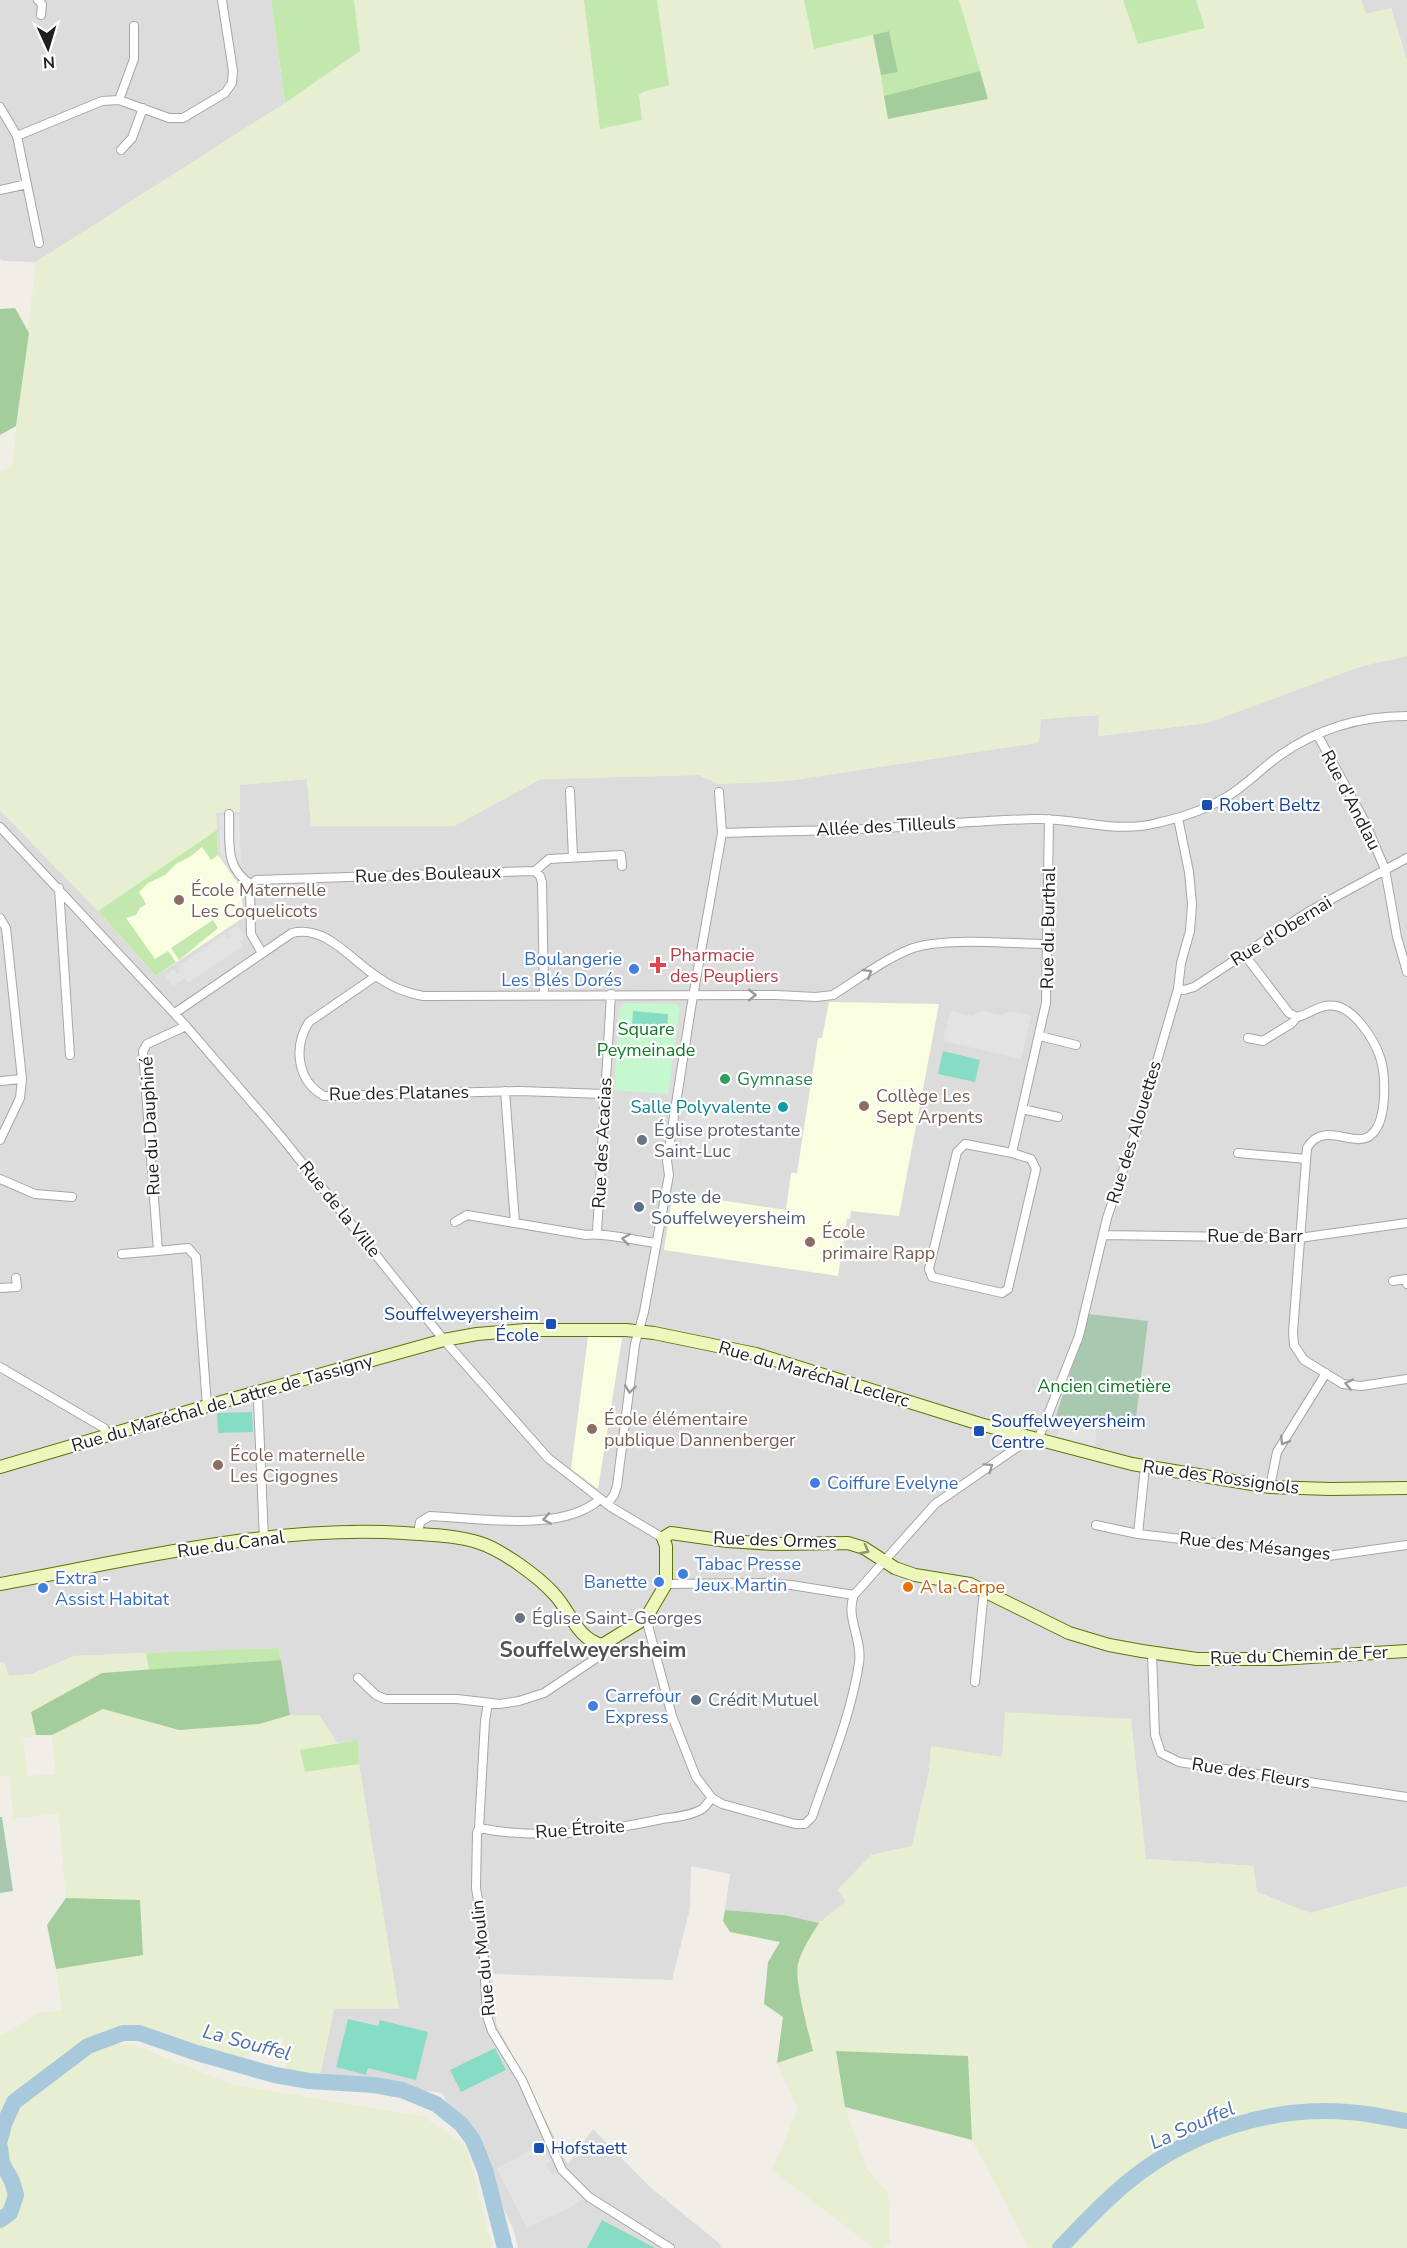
<svg xmlns="http://www.w3.org/2000/svg" width="1407" height="2248" viewBox="0 0 1407 2248" font-family="'Nunito Sans',sans-serif">
  <style>
    .residential { fill: #dddcdc }
    .education { fill: #fafee0 }
    .farmland { fill: #e8eed2 }
    .grass { fill: #c3e8ae }
    .forest { fill: #a4cd9c }
    .cemetery { fill: #a8c8b0 }
    .park { fill: #c5f8cf }
    .pitch { fill: #87dcc5 }
    .parking { fill: #e3e3e3 }
    .lines { fill: none; stroke-linecap: round; stroke-linejoin: round }
    .river { stroke: #a8c9dc; stroke-width: 16 }
    .street-casing { stroke: #a6a6a6; stroke-width: 10 }
    .secondary-casing { stroke: #5b7409; stroke-width: 14 }
    .street { stroke: #fff; stroke-width: 8 }
    .secondary { stroke: #edf7bc; stroke-width: 12 }
    .oneway { stroke: #9a9a9a }
    .oneway2 { stroke: #909675 }
    .transit-dot { fill: #1a4fb4; stroke: #fff; stroke-width: 2 }
    .education-dot { fill: #8d6e63; stroke: #fff; stroke-width: 2 }
    .health-dot { fill: #e0444e; stroke: #fff; stroke-width: 2 }
    .shop-dot { fill: #3f7fe0; stroke: #fff; stroke-width: 2 }
    .leisure-dot { fill: #2e9e5b; stroke: #fff; stroke-width: 2 }
    .culture-dot { fill: #0f9aa8; stroke: #fff; stroke-width: 2 }
    .worship-dot { fill: #6b7280; stroke: #fff; stroke-width: 2 }
    .service-dot { fill: #5c6f8a; stroke: #fff; stroke-width: 2 }
    .food-dot { fill: #e8710a; stroke: #fff; stroke-width: 2 }
    .labels { text-anchor: middle; stroke-width: 4.5; stroke-linejoin: round; paint-order: stroke }
    .street-label { font-size: 18px; fill: #1f1f1f; stroke: #fff }
    .transit-label { font-size: 18px; fill: #164399; stroke: #fff; text-anchor: start }
    .education-label { font-size: 18px; fill: #785e54; stroke: #fff; text-anchor: start }
    .health-label { font-size: 18px; fill: #be3a42; stroke: #fff; text-anchor: start }
    .shop-label { font-size: 18px; fill: #366cbe; stroke: #fff; text-anchor: start }
    .park-label { font-size: 18px; fill: #0f7b26; stroke: #fff }
    .leisure-label { font-size: 18px; fill: #27864d; stroke: #fff; text-anchor: start }
    .culture-label { font-size: 18px; fill: #0d838f; stroke: #fff; text-anchor: end }
    .worship-label { font-size: 18px; fill: #5b616d; stroke: #fff; text-anchor: start }
    .service-label { font-size: 18px; fill: #4e5e75; stroke: #fff; text-anchor: start }
    .food-label { font-size: 18px; fill: #c56008; stroke: #fff; text-anchor: start }
    .water-label { font-size: 20px; font-style: italic; fill: #4e71ac; stroke: #fff }
    .quarter-label { font-size: 21px; font-weight: bold; fill: #525252; stroke: #fff }
  </style>
  <rect width="100%" height="100%" fill="#f0eee6"/>
  <path class="residential" d="M0 0H271L285 103 36 262 5 261 0 259Z
    M1361 0H1407V61L1391 8 1366 14Z
    M1407 656V1886L1310 1913 1257 1892 1253 1866 1145 1859 1131 1719 1002 1757 932 1747 929 1772 912 1846 871 1855 846 1901 819 1923 784 1915 725 1910 730 1874 691 1866 690 1908 672 1980 492 1974 496 2023 568 2164 593 2129 650 2187 719 2243 721 2248H518L513 2228 442 2093 320 2075 334 2009H398L359 1764 358 1741 337 1743 319 1715H290L279 1648 74 1656 32 1674 9 1676 4 1663 0 1662V810L98 911 217 830 216 813 240 785 307 779 311 826H454L541 779 699 775 718 784 787 781 1036 743 1039 741 1040 719 1099 715V736L1207 723 1362 666Z"/>
  <path class="education" d="M217 830 218 855 241 888 244 917 156 976 98 911Z
    M829 1002 939 1004 899 1216 851 1211 850 1219H847L838 1276 664 1250 673 1193 786 1210 791 1173H797L818 1038H822Z
    M588 1337 622 1338 598 1489 571 1469Z"/>
  <path class="farmland" d="M271 0H1361L1366 14 1391 8 1407 61V656L1362 666 1207 723 1098 736 1099 715 1041 719 1039 741 1036 743 787 781 718 784 699 775 541 779 454 826H311L307 779 240 785V812L216 813 217 830 98 911 0 810V471L12 466 36 262 285 103Z
    M146 1653 149 1670 102 1673 31 1712 36 1735 23 1738 28 1776 55 1774 52 1735 103 1709 179 1730 259 1724 290 1715H319L337 1743 301 1750 305 1772 359 1764 399 2009H334L320 2075 286 2071 283 2037 261 2044 244 2060 149 2028 111 2030 114 2043 137 2046 233 2085 423 2116 467 2147 492 2246 490 2248H0V2036L41 2012 62 2011 56 1969 143 1954 140 1900 66 1898 59 1814 13 1818 10 1776H0V1662H4L9 1676 32 1674 74 1656Z
    M1005 1712 1131 1719 1146 1859 1253 1866 1257 1893 1310 1913 1407 1886V2248H1029L972 2140 968 2056 845 2107 866 2168 888 2193 890 2242 884 2248H874L772 2170 798 2109 777 2063 813 2051 803 2012 797 1967 804 1948 819 1923 846 1901 837 1890 871 1855 912 1846 929 1772 931 1746 1002 1757Z"/>
  <path class="grass" d="M271 0H354L360 51 285 103Z
    M584 0H657L669 85 643 92 639 95 642 120 600 129Z
    M804 0H959L980 71 884 96 881 75 898 71 889 31 814 49Z
    M1123 0H1196L1205 28 1138 44Z
    M217 830 218 855 211 860 202 847 191 856 176 864 165 875 148 883 139 892 146 904 140 908 136 915 126 918 155 959 168 951 176 962 156 976 98 911Z
    M213 920 218 928 179 960 171 948Z
    M279 1648 281 1660 149 1670 146 1653Z
    M358 1740 359 1764 305 1772 300 1750Z"/>
  <path class="forest" d="M889 31 898 72 881 75 873 35Z
    M980 71 988 99 888 119 884 96Z
    M15 308 29 333 16 426 0 435V309Z
    M281 1660 290 1715 259 1724 179 1730 103 1709 52 1735H36L31 1712 102 1673Z
    M66 1898 140 1900 143 1955 56 1969 47 1925Z
    M725 1910 784 1915 819 1923C811 1936 802 1949 798 1964 794 1980 809 2034 813 2051L777 2063 783 2017 764 2004 768 1962 780 1942 730 1932 723 1921Z
    M836 2051 968 2056 972 2140 845 2107Z"/>
  <path class="cemetery" d="M1089 1314 1148 1321 1135 1426 1056 1416Z
    M0 1817H2L13 1891 0 1893Z"/>
  <path class="park" d="M624 1003 677 1004 680 1008 668 1094 614 1090 619 1009Z"/>
  <path class="pitch" d="M633 1011 668 1014 667 1030 632 1027Z
    M943 1051 980 1060 975 1082 938 1074Z
    M252 1412 253 1432 218 1433 217 1413Z
    M348 2019 378 2026 380 2020 428 2032 416 2080 368 2068 366 2075 336 2067Z
    M495 2048 506 2070 461 2092 450 2070Z
    M602 2220 655 2248H587Z"/>
  <path class="parking" d="M219 815H239L241 861H225L220 853Z
    M237 926 245 937 239 941 243 946 188 983 185 978 173 986 165 975 174 969 177 974 180 972 177 967 225 934 228 938 231 937 228 931Z
    M950 1011 972 1016 981 1011 1002 1015 1010 1011 1031 1016 1021 1059 943 1041Z
    M688 1102 744 1111 737 1157 681 1148Z
    M1062 1417 1098 1422 1095 1446 1057 1437Z
    M541 2145 551 2162 546 2164 551 2174 558 2172 584 2197 573 2206 527 2228 497 2168Z"/>
  <g class="lines">
    <path class="river" d="M0 2140 4 2124 14 2102 88 2046 123 2033H139L197 2053 275 2075 309 2081 374 2085 402 2090 436 2104 461 2124 473 2140 485 2170 505 2248
      M0 2147 2 2163 12 2181 16 2195 10 2213 0 2220
      M1060 2248C1082 2225 1104 2201 1129 2181 1189 2132 1271 2106 1348 2112 1368 2113 1388 2118 1407 2121"/>
    <defs>
      <path id="street" d="M38 0 42 4 41 15
        M119 100 134 59V26
        M0 107 17 136 39 243
        M17 136 102 101 119 100 169 118H183L225 93 232 83 233 71 222 0
        M121 150 132 138 143 108
        M0 190 27 184
        M1317 734 1364 820 1385 869 1397 937 1407 972
        M570 791 573 857
        M229 814C230 843 224 868 252 885
        M0 827 186 1026 279 1134 444 1340 548 1458 611 1507 663 1538
        M722 833C777 831 831 831 886 828 936 825 985 820 1036 819 1077 818 1116 834 1157 823 1179 818 1202 811 1221 800 1243 789 1259 770 1279 756 1317 729 1361 716 1407 716
        M59 888 70 1055
        M0 918 6 928 22 1079 20 1098 0 1140
        M262 953 251 934 250 887 256 880 535 871
        M1244 954 1289 1013 1297 1017C1310 1014 1321 1003 1336 1006 1355 1010 1374 1039 1380 1057 1386 1075 1387 1119 1373 1133 1357 1152 1324 1118 1307 1148L1293 1332 1294 1345 1304 1360 1343 1384 1361 1386 1407 1379
        M376 976 309 1022C293 1047 297 1081 324 1096L520 1091 604 1094
        M1178 989 1184 990 1194 987 1308 912 1407 858
        M544 994 542 882 540 876 535 871 549 859 621 855 622 866
        M175 1013 292 933C326 925 350 959 376 976 391 987 405 993 423 996L776 995 816 997 833 995C857 980 886 958 913 948 947 937 1010 944 1047 944
        M186 1026 147 1044 143 1051 158 1251 188 1248 196 1257 207 1406
        M1040 1036 1076 1045
        M1248 1038 1263 1041 1292 1023 1297 1017
        M0 1081 22 1079
        M505 1091 515 1223 586 1235C602 1232 637 1241 656 1243
        M1022 1109 1058 1117
        M1012 1153 965 1144 957 1152 929 1269 932 1277 1002 1293 1008 1289 1036 1169 1031 1159 1012 1153 1046 1003 1049 819
        M1238 1153 1306 1159
        M0 1179 35 1194 72 1197
        M455 1222 467 1215 515 1223
        M597 1233 611 994
        M1103 1235 1299 1238 1407 1223
        M122 1254 158 1251
        M1393 1281 1406 1279 1407 1284
        M0 1288 17 1287 16 1278
        M0 1367 104 1428 108 1435
        M255 1392 258 1400 264 1539
        M1038 1440 1079 1336 1107 1218 1139 1123 1178 989 1181 963 1190 931 1192 904 1189 872 1178 818
        M1145 1467 1138 1534 1328 1556 1407 1545
        M1270 1487 1277 1452 1326 1373
        M607 1504 614 1495 617 1486 635 1344 644 1312 669 1175 667 1161 691 1008 722 833 719 792
        M1096 1525 1138 1534
        M418 1534 420 1522 430 1516C478 1518 563 1533 600 1499
        M666 1584 767 1583 791 1585 854 1595
        M646 1618 672 1716 696 1777 712 1798 722 1804 795 1824H805L812 1817C829 1767 851 1716 859 1663 863 1640 845 1617 854 1595L935 1504 1019 1446 1026 1437
        M1152 1653 1155 1735 1161 1753 1179 1762 1407 1797
        M358 1678 376 1695 385 1699H457L500 1704 519 1701 544 1693 595 1659 602 1645
        M975 1682 984 1590
        M488 1703 485 1721 479 1828 477 1833 476 1888 482 1924 487 2016 492 2031 522 2080 562 2170 589 2197 670 2248
        M479 1828C539 1840 603 1832 662 1819 675 1817 691 1816 702 1809 706 1806 709 1801 712 1798"/>
      <path id="secondary" d="M0 1467 207 1406 444 1340 477 1334 525 1330H626L654 1333 756 1354 980 1424 1132 1464 1270 1487 1330 1489 1407 1488
        M0 1584C132 1560 268 1525 404 1533 429 1535 456 1535 480 1543 502 1550 539 1577 554 1594 571 1612 576 1638 602 1645L646 1618 666 1584V1546L663 1538 671 1533 727 1541 774 1544 848 1543 864 1548 895 1568 915 1575 970 1584 1069 1633 1109 1645 1142 1651 1197 1659H1279L1407 1651"/>
    </defs>
    <use href="#street" class="street-casing"/>
    <use href="#secondary" class="secondary-casing"/>
    <use href="#street" class="street"/>
    <use href="#secondary" class="secondary"/>
  </g>
  <defs><path id="oneway-chevron" d="M-2-3.5L2.5 0L-2 3.5" fill="none" stroke-width="1.6" stroke-linecap="round" stroke-linejoin="round" transform="scale(1.5)"/></defs>
  <g class="oneway">
    <use href="#oneway-chevron" transform="translate(868 973) rotate(-31)"/>
    <use href="#oneway-chevron" transform="translate(752 995)"/>
    <use href="#oneway-chevron" transform="translate(626 1239) rotate(-172)"/>
    <use href="#oneway-chevron" transform="translate(1349 1384) rotate(-168)"/>
    <use href="#oneway-chevron" transform="translate(630 1389) rotate(97)"/>
    <use href="#oneway-chevron" transform="translate(1284 1441) rotate(122)"/>
    <use href="#oneway-chevron" transform="translate(989 1467) rotate(-35)"/>
    <use href="#oneway-chevron" transform="translate(547 1519) rotate(170)"/>
  </g>
  <use class="oneway2" href="#oneway-chevron" transform="translate(865 1550) rotate(28)"/>
  <g class="transit-dot">
    <rect x="1201" y="799" width="12" height="12" rx="3"/>
    <rect x="545" y="1318" width="12" height="12" rx="3"/>
    <rect x="973" y="1425" width="12" height="12" rx="3"/>
    <rect x="533" y="2142" width="12" height="12" rx="3"/>
  </g>
  <g class="education-dot">
    <circle cx="179" cy="900" r="6"/>
    <circle cx="864" cy="1106" r="6"/>
    <circle cx="810" cy="1242" r="6"/>
    <circle cx="592" cy="1429" r="6"/>
    <circle cx="218" cy="1465" r="6"/>
  </g>
  <path class="health-dot" d="M655 956h6v6h6v6h-6v6h-6v-6h-6v-6h6z"/>
  <g class="shop-dot">
    <circle cx="634" cy="969" r="6"/>
    <circle cx="815" cy="1483" r="6"/>
    <circle cx="683" cy="1574" r="6"/>
    <circle cx="659" cy="1582" r="6"/>
    <circle cx="43" cy="1588" r="6"/>
    <circle cx="593" cy="1706" r="6"/>
  </g>
  <circle class="leisure-dot" cx="725" cy="1079" r="6"/>
  <circle class="culture-dot" cx="783" cy="1107" r="6"/>
  <g class="worship-dot">
    <circle cx="642" cy="1140" r="6"/>
    <circle cx="520" cy="1618" r="6"/>
  </g>
  <g class="service-dot">
    <circle cx="639" cy="1207" r="6"/>
    <circle cx="696" cy="1700" r="6"/>
  </g>
  <circle class="food-dot" cx="908" cy="1587" r="6"/>
  <g class="labels">
    <g class="street-label">
      <text transform="translate(1351 800) rotate(63)" y="6">Rue d'Andlau</text>
      <text transform="translate(886 826) rotate(-3)" y="6">Allée des Tilleuls</text>
      <text transform="translate(428 874) rotate(-2)" y="6">Rue des Bouleaux</text>
      <text transform="translate(1048 928) rotate(-89)" y="6">Rue du Burthal</text>
      <text transform="translate(1281 931) rotate(-32)" y="6">Rue d'Obernai</text>
      <text transform="translate(399 1093) rotate(-1)" y="6">Rue des Platanes</text>
      <text transform="translate(150 1126) rotate(-93)" y="6">Rue du Dauphiné</text>
      <text transform="translate(1134 1132) rotate(-73)" y="6">Rue des Alouettes</text>
      <text transform="translate(602 1143) rotate(-87)" y="6">Rue des Acacias</text>
      <text transform="translate(340 1209) rotate(51)" y="6">Rue de la Ville</text>
      <text x="1255" y="1242">Rue de Barr</text>
      <text transform="translate(814 1374) rotate(16)" y="6">Rue du Maréchal Leclerc</text>
      <text transform="translate(222 1403) rotate(-16)" y="6">Rue du Maréchal de Lattre de Tassigny</text>
      <text transform="translate(1221 1477) rotate(8)" y="6">Rue des Rossignols</text>
      <text transform="translate(775 1540) rotate(2)" y="6">Rue des Ormes</text>
      <text transform="translate(231 1544) rotate(-8)" y="6">Rue du Canal</text>
      <text transform="translate(1255 1546) rotate(6)" y="6">Rue des Mésanges</text>
      <text transform="translate(1299 1655) rotate(-2)" y="6">Rue du Chemin de Fer</text>
      <text transform="translate(1251 1773) rotate(9)" y="6">Rue des Fleurs</text>
      <text transform="translate(580 1829) rotate(-4)" y="6">Rue Étroite</text>
      <text transform="translate(483 1958) rotate(-96)" y="6">Rue du Moulin</text>
    </g>
    <g class="transit-label">
      <text x="1219" y="811">Robert Beltz</text>
      <text x="539" y="1320" text-anchor="end">Souffelweyersheim<tspan x="539" dy="21">École</tspan></text>
      <text x="991" y="1427">Souffelweyersheim<tspan x="991" dy="21">Centre</tspan></text>
      <text x="551" y="2154">Hofstaett</text>
    </g>
    <g class="education-label">
      <text x="191" y="896">École Maternelle<tspan x="191" dy="21">Les Coquelicots</tspan></text>
      <text x="876" y="1102">Collège Les<tspan x="876" dy="21">Sept Arpents</tspan></text>
      <text x="822" y="1238">École<tspan x="822" dy="21">primaire Rapp</tspan></text>
      <text x="604" y="1425">École élémentaire<tspan x="604" dy="21">publique Dannenberger</tspan></text>
      <text x="230" y="1461">École maternelle<tspan x="230" dy="21">Les Cigognes</tspan></text>
    </g>
    <g class="health-label">
      <text x="670" y="961">Pharmacie<tspan x="670" dy="21">des Peupliers</tspan></text>
    </g>
    <g class="shop-label">
      <text x="622" y="965" text-anchor="end">Boulangerie<tspan x="622" dy="21">Les Blés Dorés</tspan></text>
      <text x="827" y="1489">Coiffure Evelyne</text>
      <text x="695" y="1570">Tabac Presse<tspan x="695" dy="21">Jeux Martin</tspan></text>
      <text x="55" y="1584">Extra -<tspan x="55" dy="21">Assist Habitat</tspan></text>
      <text x="647" y="1588" text-anchor="end">Banette</text>
      <text x="605" y="1702">Carrefour<tspan x="605" dy="21">Express</tspan></text>
    </g>
    <g class="park-label">
      <text x="646" y="1035">Square<tspan x="646" dy="21">Peymeinade</tspan></text>
      <text x="1104" y="1392">Ancien cimetière</text>
    </g>
    <g class="leisure-label">
      <text x="737" y="1085">Gymnase</text>
    </g>
    <g class="culture-label">
      <text x="771" y="1113">Salle Polyvalente</text>
    </g>
    <g class="worship-label">
      <text x="654" y="1136">Église protestante<tspan x="654" dy="21">Saint-Luc</tspan></text>
      <text x="532" y="1624">Église Saint-Georges</text>
    </g>
    <g class="service-label">
      <text x="651" y="1203">Poste de<tspan x="651" dy="21">Souffelweyersheim</tspan></text>
      <text x="708" y="1706">Crédit Mutuel</text>
    </g>
    <g class="food-label">
      <text x="920" y="1593">A la Carpe</text>
    </g>
    <g class="water-label">
      <text transform="translate(247 2042) rotate(15)" y="7">La Souffel</text>
      <text transform="translate(1192 2125) rotate(-24)" y="7">La Souffel</text>
    </g>
    <g class="quarter-label">
      <text x="593" y="1657">Souffelweyersheim</text>
    </g>
  </g>
  <g transform="translate(48 48) rotate(176)" stroke="#ffffff" stroke-width="4.5" paint-order="stroke">
  <path d="M0-4.5L10 22L0 15L-10 22Z" fill="#1f1f1f"/>
  <text y="-9" font-size="16" font-weight="bold" text-anchor="middle" fill="#1f1f1f">N</text>
  </g>
</svg>
